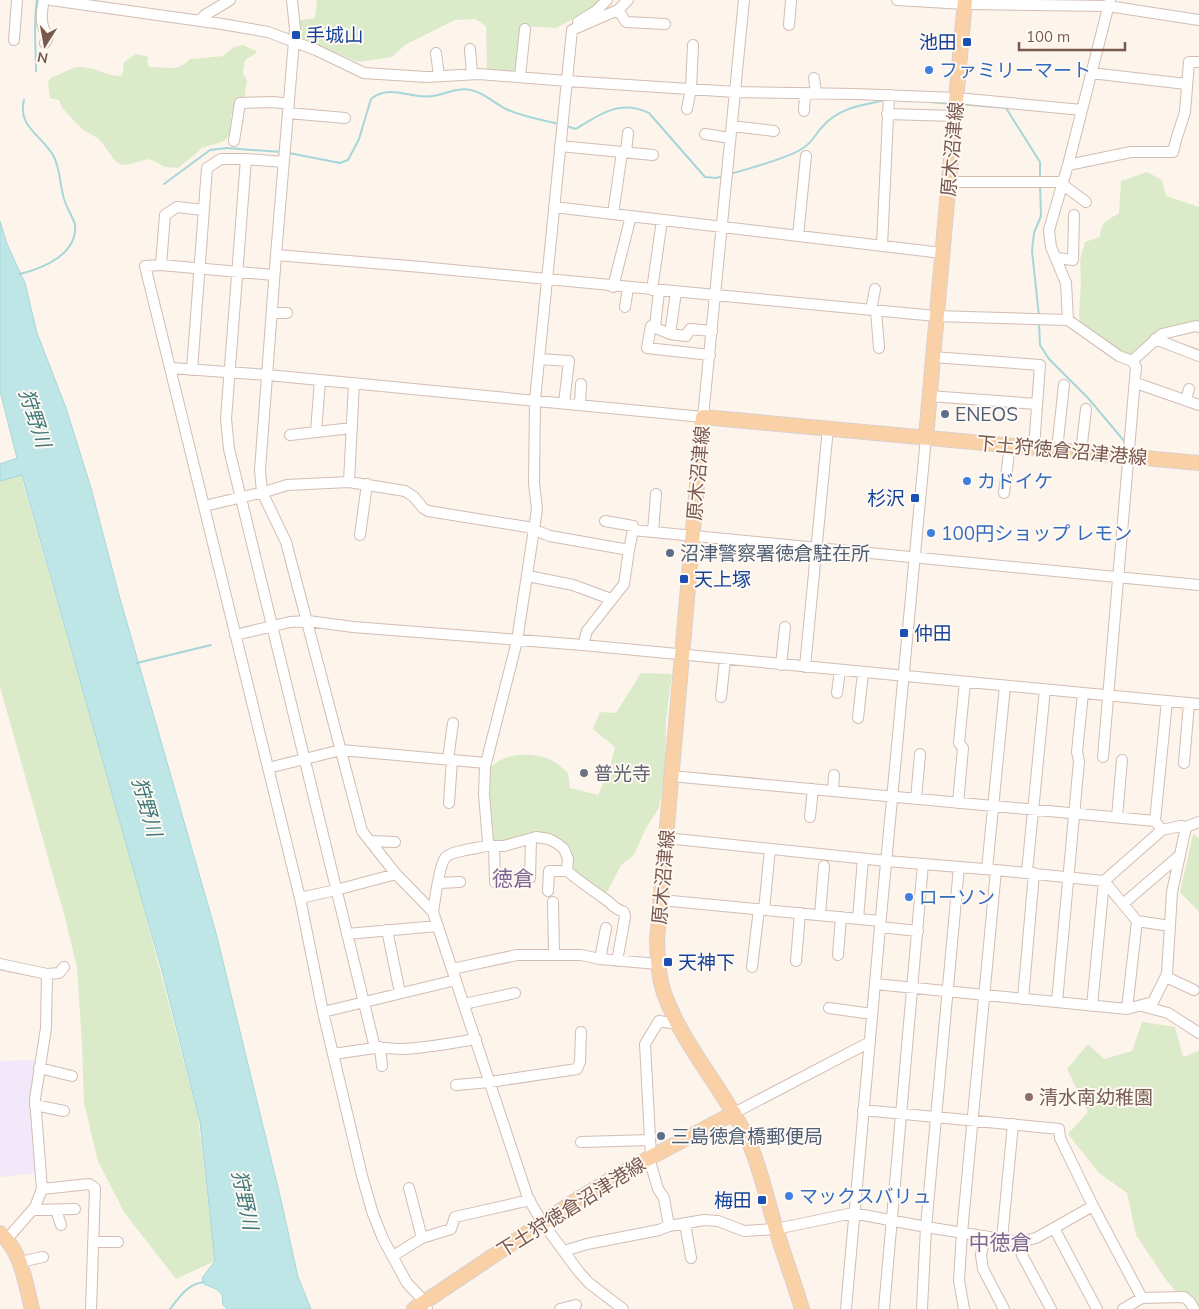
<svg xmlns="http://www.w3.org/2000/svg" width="1199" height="1309" viewBox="0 0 1199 1309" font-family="Mulish,'Noto Sans JP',sans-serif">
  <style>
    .education { fill: #f1e8fa }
    .green { fill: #dbebc9 }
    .water { fill: #bfe6e7; stroke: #a5d7d9 }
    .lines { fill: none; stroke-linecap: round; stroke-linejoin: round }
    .stream { stroke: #a5d7d9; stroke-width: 2 }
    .minor-casing { stroke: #d2bdb3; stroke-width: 12 }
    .major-casing { stroke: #d9d0cd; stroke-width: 16 }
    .minor { stroke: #fff; stroke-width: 10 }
    .major { stroke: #fad1a6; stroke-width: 14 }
    .transit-dot { fill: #1a4fb4; stroke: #fff9f3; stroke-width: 2 }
    .shop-dot { fill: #3f7fe0; stroke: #fff9f3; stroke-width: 2 }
    .service-dot { fill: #5c6f8a; stroke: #fff9f3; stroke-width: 2 }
    .worship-dot { fill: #6b7280; stroke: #fff9f3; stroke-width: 2 }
    .education-dot { fill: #8d6e63; stroke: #fff9f3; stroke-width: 2 }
    .labels { text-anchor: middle; stroke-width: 4; stroke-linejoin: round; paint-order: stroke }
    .transit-label { font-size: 19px; fill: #164399; stroke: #fff9f3; text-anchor: start }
    .shop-label { font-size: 19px; fill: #366cbe; stroke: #fff9f3; text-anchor: start }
    .street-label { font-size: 19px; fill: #79584d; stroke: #fff9f3 }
    .service-label { font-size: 19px; fill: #4e5e75; stroke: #fff9f3; text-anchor: start }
    .worship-label { font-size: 19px; fill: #5b616d; stroke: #fff9f3; text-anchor: start }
    .education-label { font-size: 19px; fill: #785e54; stroke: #fff9f3; text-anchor: start }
    .water-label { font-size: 20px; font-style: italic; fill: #407a7d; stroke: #fff9f3 }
    .quarter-label { font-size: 21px; fill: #7f6694; stroke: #fff9f3 }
  </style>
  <rect width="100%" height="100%" fill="#fdf4ec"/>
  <path class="education" d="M36 1060 31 1098 37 1173 0 1177V1061Z"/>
  <path class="green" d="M317 0H609L593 11 571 20 556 28 523 26 518 72 487 70 486 26 475 19 455 20 405 45 392 57 358 62 312 43 300 41V20L315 18Z
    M243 45 256 51 257 53 245 60 243 73 247 81 245 91 246 99 231 115C231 146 225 140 201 148L198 152 178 168 164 167 156 162 149 159 130 164 122 165 116 162 99 139 82 129 62 108 59 100 50 98 48 81 52 77C61 75 69 68 78 67 94 66 106 76 121 76L123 72 124 62 136 54 149 57 147 61 149 67C166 66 177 73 190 59L223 56 234 47Z
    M1147 172 1162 180 1166 196 1199 207V327L1168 328 1132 361 1081 329 1079 314 1081 283 1080 260 1085 242 1100 237C1101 221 1107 221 1119 213L1121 181Z
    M21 475 139 890 198 1116 215 1261 176 1279 124 1212 98 1161 84 1103 82 1045 77 967 64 914 0 687V481Z
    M641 673 672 674 666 720 665 772 659 808 646 828 634 855 621 865 604 898 567 871 563 849 549 839 507 845 488 842C487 831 482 783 485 776 496 752 532 750 553 761 558 764 563 769 568 773L570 788 598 795 609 772 615 747 593 729 600 712 616 713Z
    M1193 834 1199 838V912L1180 892Z
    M1142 1022 1175 1027 1183 1057 1199 1051V1309H1189L1164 1277 1136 1235 1127 1193 1099 1173 1068 1134 1088 1112 1067 1069 1088 1044 1104 1059 1132 1051Z"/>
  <path class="water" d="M0 221 7 244 25 283 37 333 66 408 91 488 119 595 216 933 281 1200 298 1277 311 1309H227L223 1305 222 1294 216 1289 204 1284 202 1278 215 1261 200 1122 162 971 22 475 0 481V464L17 458 0 391Z"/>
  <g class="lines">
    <path class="stream" d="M36 71C36 48 33 23 37 0
      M931 102 951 104
      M960 104 1006 108 1040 162V178
      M566 126 576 129C600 114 620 99 649 113L705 177 716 178 723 176
      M289 153 340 163 348 160 359 139 371 99C390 83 412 100 433 96 446 94 458 87 471 90 485 93 495 104 508 110 524 117 542 120 559 124
      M730 174C748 169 789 158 803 148 813 142 815 134 823 126 840 107 863 105 886 100
      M164 184 210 150 226 148 282 152
      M20 274C44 268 78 254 75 224 72 216 67 208 64 199 60 185 60 167 53 155 41 135 17 126 24 100
      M1039 316 1032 251 1034 233 1041 216 1040 186
      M1039 323 1040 345 1049 359 1088 398 1125 442
      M137 663 211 645
      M170 1309C180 1297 187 1284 204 1282"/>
    <defs>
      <path id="minor" d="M44 0C41 14 40 25 48 37L45 43
        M51 0 222 24 268 32 316 50 364 73 426 77 479 74 567 81 735 92 855 94 957 98 1082 110
        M292 0 295 29 276 255 260 470 262 492 286 542 362 831 396 874 433 912 528 1198 542 1222 579 1272 589 1283 623 1309
        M897 0 965 4 1108 6 1199 20
        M618 10 626 22 665 24
        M199 21 205 15 230 0
        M578 22 596 11 607 0
        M789 25 791 0
        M14 40 17 0
        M470 49 472 74
        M436 53 439 76
        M1091 73 1186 84
        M520 77 525 29
        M814 78 816 93
        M687 109 691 89 693 45
        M804 111 805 93
        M288 113 345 118
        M887 114 955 116
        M732 126 774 131
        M705 134 730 138
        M234 141 240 103 273 102 289 104
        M560 146 653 155
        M626 152 628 133
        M246 159 284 162
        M1068 165 1131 152H1173L1176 140 1185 112 1189 62H1199
        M949 182H1063
        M1062 184 1086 202
        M554 207 942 253
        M613 214 622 152
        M798 236 806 156
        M882 246 889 95
        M276 255 421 267 936 316 1068 320
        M1057 258 1073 260 1074 215
        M161 265 165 215 177 207 203 210
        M274 275 161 265 145 266 300 898 323 1012 362 1176 373 1214 383 1239 407 1283 425 1302 427 1309
        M613 287 631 216
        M652 290 662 220
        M625 307 628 288
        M871 310 875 289
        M876 311 879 348
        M272 313H287
        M655 327 659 291
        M670 334 676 292
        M1155 339 1199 356
        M710 355 647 348 651 326 670 334 686 336 690 329 712 331
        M933 357 1040 365 1034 447
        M539 359 569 361 564 403
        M1132 361 1162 334 1196 326 1199 327
        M171 368 268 375 703 417 744 0
        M192 370 207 168 221 159H246L226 419 229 449 375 1048C385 1047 393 1049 402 1049 427 1048 452 1043 476 1039
        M1136 383 1199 405
        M929 396 1037 404
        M1186 400 1189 389
        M580 404 581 384
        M316 432 320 380
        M290 435 352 428
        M1057 449 1064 385
        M1081 452 1086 409
        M349 482 354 383
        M1004 493 1010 445
        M204 506 268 491 287 485 349 482 405 491 414 497 423 508 428 511 527 527 550 536 629 550 633 530 1199 585
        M605 521 633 526V532
        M653 532 656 494
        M360 535 367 484
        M528 576 573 585 611 599
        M235 635 290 622 308 621 353 627 583 645 1199 704
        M583 645 587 631 624 584 629 550
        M781 665 785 627
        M805 667 828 428
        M837 693 840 670
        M721 697 725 660
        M858 718 863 673
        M1103 757 1136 367 1132 361 1119 356 1068 320 1066 283 1051 247 1049 230 1068 165 1110 0
        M448 759 453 723
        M452 760 486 763
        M1184 763 1189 703
        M268 768 341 750 452 760 449 803
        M671 776 1155 821 1162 830
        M833 791 834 775
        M916 799 920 754
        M958 803 963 748 959 743 965 682
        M810 817 813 789
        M1117 817 1122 760
        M1155 821 1167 701
        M666 838 887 861 996 870 1104 881 1137 921 1127 1009 875 984
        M370 841 395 842
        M487 846H504L536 837 549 839 558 844 564 849 568 859 567 871C579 881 592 890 605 899 614 905 611 907 624 912L625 917 617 961
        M494 847 495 882
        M987 869 1005 686
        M1027 872 1045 689
        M530 878 531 839
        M439 883 460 882
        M548 891 549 871H567
        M300 898 336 890 396 874
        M661 900 880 921
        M553 902 554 954
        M1123 904 1180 855
        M764 910 770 849
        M433 912C435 900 439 866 445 858 450 851 478 848 487 846L488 842 484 794 485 767 517 641 537 509 534 483 535 400 572 30 618 10 628 0
        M820 915 824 866
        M858 919 863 859
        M1137 921 1170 926
        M880 927 918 931
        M387 930 400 993
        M347 934 438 926
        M838 955 841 917
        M600 959 606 928
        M796 961 800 913
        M0 964 47 974 59 973 64 967
        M752 967 759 909
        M452 969 517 955H581L600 959 658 964
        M1166 977 1194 990
        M1023 999 1034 873
        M1057 1002 1079 761 1077 752 1083 693
        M464 1004 515 993
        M1092 1006 1104 881 1162 830 1181 826 1186 827 1199 822
        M1142 1006 1168 1013 1199 1033
        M829 1008 872 1014
        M1127 1009 1153 1002 1167 974 1172 892 1186 827
        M323 1012 456 980
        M380 1047 382 1066
        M333 1054 375 1048
        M39 1068 72 1076
        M456 1085 490 1082 577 1069 580 1062 581 1032
        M35 1105 64 1111
        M863 1110 1059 1129 1060 1138 1093 1206 1142 1298
        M734 1113 870 1042
        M581 1142 650 1140
        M651 1157 645 1044 659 1021 677 1024
        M649 1158 658 1189 664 1198 669 1226
        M409 1188 422 1238
        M42 1189 89 1184 95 1188 91 1309
        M33 1210 75 1209
        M56 1210 61 1225
        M685 1223 691 1258
        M1054 1228 1097 1309
        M985 1236 981 1255 983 1269 1004 1309
        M7 1239 35 1207 42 1189 35 1099 46 1028 47 974
        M1002 1239 1013 1124
        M93 1242H118
        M1020 1242 1022 1255 1051 1309
        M564 1251 587 1244 659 1230 669 1226 704 1220 718 1221 744 1231 776 1229 853 1213 926 1227 1020 1242 1036 1238 1093 1206
        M393 1256 422 1238 451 1229 455 1217 530 1200
        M20 1262 43 1257
        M560 1309 576 1305
        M846 1309 880 927 926 437
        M884 1309 923 864
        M922 1309 926 1227 959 867
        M964 1309 959 1280 962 1233 996 870
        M1123 1309 1142 1298 1184 1297 1190 1302 1194 1309"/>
      <path id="major" d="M926 437 965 0
        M0 1233C22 1252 25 1282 32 1309
        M414 1309 581 1197 623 1172 734 1113
        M802 1309C794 1282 784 1256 776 1229 767 1200 761 1170 749 1142 725 1090 683 1047 664 993 658 976 658 958 657 940L703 417 1199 463"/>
    </defs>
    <use href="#minor" class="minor-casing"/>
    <use href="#major" class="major-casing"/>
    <use href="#minor" class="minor"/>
    <use href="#major" class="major"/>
  </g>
  <g class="transit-dot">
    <rect x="291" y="30" width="10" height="10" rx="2.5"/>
    <rect x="962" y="37" width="10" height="10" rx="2.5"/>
    <rect x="910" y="493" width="10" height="10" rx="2.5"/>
    <rect x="679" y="574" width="10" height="10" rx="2.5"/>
    <rect x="899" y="628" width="10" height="10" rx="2.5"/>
    <rect x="663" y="957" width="10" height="10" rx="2.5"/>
    <rect x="757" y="1195" width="10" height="10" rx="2.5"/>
  </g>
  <g class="shop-dot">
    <circle cx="929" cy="70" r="5"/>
    <circle cx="967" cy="481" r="5"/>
    <circle cx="931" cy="533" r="5"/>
    <circle cx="909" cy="897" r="5"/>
    <circle cx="789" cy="1196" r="5"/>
  </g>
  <g class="service-dot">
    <circle cx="945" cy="414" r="5"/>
    <circle cx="670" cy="553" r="5"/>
    <circle cx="661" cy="1136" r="5"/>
  </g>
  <circle class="worship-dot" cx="584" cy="773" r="5"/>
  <circle class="education-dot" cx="1029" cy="1097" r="5"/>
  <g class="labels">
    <g class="transit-label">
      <text x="306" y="42">手城山</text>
      <text x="957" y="49" text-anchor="end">池田</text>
      <text x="905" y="505" text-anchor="end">杉沢</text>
      <text x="694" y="586">天上塚</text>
      <text x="914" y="640">仲田</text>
      <text x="678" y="969">天神下</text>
      <text x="752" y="1207" text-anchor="end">梅田</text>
    </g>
    <g class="shop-label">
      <text x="939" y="77">ファミリーマート</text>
      <text x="977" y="488">カドイケ</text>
      <text x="941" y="540">100円ショップ レモン</text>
      <text x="919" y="904">ローソン</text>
      <text x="799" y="1203">マックスバリュ</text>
    </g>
    <g class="street-label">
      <text transform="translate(952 149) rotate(-85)" y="7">原木沼津線</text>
      <text transform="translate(1062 450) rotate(5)" y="7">下土狩徳倉沼津港線</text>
      <text transform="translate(698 473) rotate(-85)" y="7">原木沼津線</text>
      <text transform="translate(663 877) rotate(-85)" y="7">原木沼津線</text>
      <text transform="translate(571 1207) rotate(-32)" y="7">下土狩徳倉沼津港線</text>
    </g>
    <g class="service-label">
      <text x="955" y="421">ENEOS</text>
      <text x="680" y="560">沼津警察署徳倉駐在所</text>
      <text x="671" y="1143">三島徳倉橋郵便局</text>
    </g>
    <g class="worship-label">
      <text x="594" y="780">普光寺</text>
    </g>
    <g class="education-label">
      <text x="1039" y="1104">清水南幼稚園</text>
    </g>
    <g class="water-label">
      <text transform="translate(35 418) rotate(72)" y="7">狩野川</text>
      <text transform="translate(147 807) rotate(74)" y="7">狩野川</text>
      <text transform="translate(245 1200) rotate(78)" y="7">狩野川</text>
    </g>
    <g class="quarter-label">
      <text x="513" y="886">徳倉</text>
      <text x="1000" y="1250">中徳倉</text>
    </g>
  </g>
  <g transform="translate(45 45) rotate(191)" stroke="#fff9f3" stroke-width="4" paint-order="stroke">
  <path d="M0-4L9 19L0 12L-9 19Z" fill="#79584d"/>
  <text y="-8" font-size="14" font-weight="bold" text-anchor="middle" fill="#79584d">N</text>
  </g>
  <path d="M1019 42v8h106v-8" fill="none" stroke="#79584d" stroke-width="2.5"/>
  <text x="1026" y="42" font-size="15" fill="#79584d" stroke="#fff9f3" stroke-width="4" paint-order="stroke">100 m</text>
</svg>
